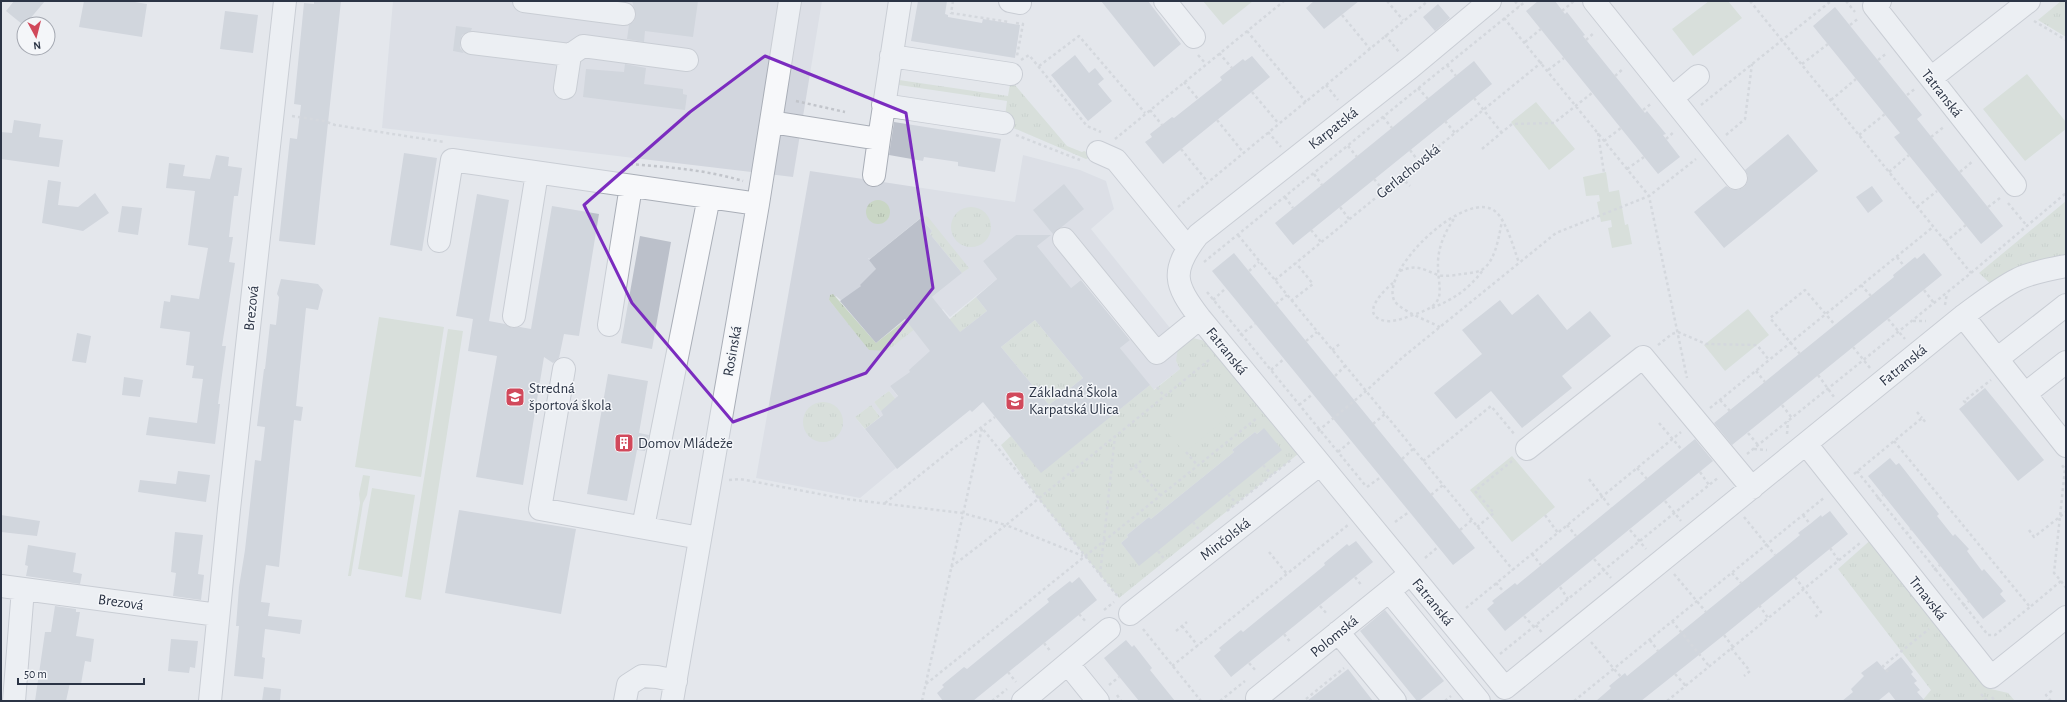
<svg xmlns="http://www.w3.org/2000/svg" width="2067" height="702" viewBox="0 0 2067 702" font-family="'Alegreya Sans',sans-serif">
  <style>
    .built { fill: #d2d6de }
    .grass { fill: url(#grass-tufts); fill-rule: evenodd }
    .garden { fill: #c9d6c5 }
    .building { fill: #bbc0ca; fill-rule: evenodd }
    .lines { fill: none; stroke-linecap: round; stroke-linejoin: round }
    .minor-casing { stroke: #a9aeb7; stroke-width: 24 }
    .path { stroke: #c2c5cb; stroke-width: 2.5; stroke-dasharray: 3 3; stroke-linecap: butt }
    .minor { stroke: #f7f8fa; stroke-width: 22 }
    .marked { fill: none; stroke: #7b2cbf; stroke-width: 3; stroke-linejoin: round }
    .labels { text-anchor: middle; stroke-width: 3; stroke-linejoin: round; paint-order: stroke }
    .street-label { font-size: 15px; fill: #2b3445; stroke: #f4f6f9 }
    .poi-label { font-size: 15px; fill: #2b3445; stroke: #f4f6f9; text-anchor: start }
  </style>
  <defs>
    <pattern id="grass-tufts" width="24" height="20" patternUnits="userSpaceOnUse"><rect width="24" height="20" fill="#c9d6c5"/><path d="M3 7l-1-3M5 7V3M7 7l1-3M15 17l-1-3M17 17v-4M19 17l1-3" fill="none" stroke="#adb8ab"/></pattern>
  </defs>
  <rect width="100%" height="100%" fill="#e4e7ec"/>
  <path class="built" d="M393 1H822L793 177 382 128Z
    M1023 155 1080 170 1106 181 1114 209 1091 229 1182 343 1176 361 1180 369 1153 390 1120 348 1131 339 1082 279 1059 298 1062 277 1037 246 1016 235 983 261 997 279 950 317 943 309 936 314 926 302 968 268 923 216 870 259 868 258 879 273 862 285 861 284V286L842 301 836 296 829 300 870 350 921 324 941 348 929 357 926 354 928 358 910 369V373L890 386 901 401 899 403 889 391 874 402 884 414 880 417 871 405 855 417 896 468 860 498 756 478 810 171 1015 202Z"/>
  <path class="grass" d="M2061 1H2066V37L2038 20Z
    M1011 78 1016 79 1015 85 1067 146 1082 152 1084 151 1091 154V157L1086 159 1004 124 1007 101 899 85V80L1008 96Z
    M866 212a12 12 0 1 1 24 0a12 12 0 1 1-24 0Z
    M2066 201V258L1993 286 1979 273Z
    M951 227a20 20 0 1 1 40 0a20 20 0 1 1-40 0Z
    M923 216 928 217 969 268 962 273 930 234 932 231 921 217Z
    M833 294 876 343 913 314 921 324 887 351 869 350 829 300 830 295Z
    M976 297 987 311 954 337 944 324Z
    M1035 320 1083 378 1049 405 1001 347Z
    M1193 338 1205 341 1298 454 1119 598 1038 498 1001 445 1011 436 1041 472 1150 385 1154 390 1180 369 1176 361 1178 348ZM1264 428 1139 565 1121 543 1128 537 1127 535 1149 517 1151 519 1234 452 1232 450 1255 432 1257 434Z
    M889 391 899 403 881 411 874 402Z
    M803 422a20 20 0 1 1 40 0a20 20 0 1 1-40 0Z
    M871 405 880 417 865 429 855 417Z
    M1874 537 1991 689 2008 693 2015 701H1922L1931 690 1838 569Z"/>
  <path class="garden" d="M1203 1H1253L1223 25Z
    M1709 1H1728L1742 18 1693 56 1672 29Z
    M2027 74 2066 122V129L2025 161 1983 109Z
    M1536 102 1575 149 1549 170 1511 122Z
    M1606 172 1609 192 1619 190 1625 225 1628 224 1632 244 1612 248 1608 228 1612 227 1611 220 1601 222 1597 202 1600 201 1599 195 1586 196 1583 177Z
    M1748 309 1769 335 1725 371 1704 345Z
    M379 317 444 327 421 477 355 467Z
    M448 329 463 331 421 600 405 597Z
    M1206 393 1227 418 1185 453 1164 428Z
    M1512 456 1555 507 1512 542 1470 490Z
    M363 475 370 476 367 495 363 503 351 576H348L360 503 359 494Z
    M372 488 415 495 402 577 358 569Z"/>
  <path class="building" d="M14 1H45L29 20 27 18 22 24 6 11Z
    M84 1H129L147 4 142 37 79 27Z
    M314 1H341L315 245 279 241 290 138 297 139 301 105 294 104 304 3 314 4Z
    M632 1H698L693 37 645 31 644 42 627 39 629 25 634 21 636 15Z
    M918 1H947L945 14 948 15V17L982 23 983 19 1020 25 1015 58 911 41Z
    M1101 1H1148L1181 44 1154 67Z
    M1314 1H1359L1324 29 1306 8Z
    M1538 1H1555L1565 14 1567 12 1585 35 1583 36 1645 113 1647 111 1666 134 1663 135 1680 157 1658 174 1526 11Z
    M1438 4 1450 18 1435 31 1423 17Z
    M1835 7 1922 115 1917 119 2003 226 1981 244 1894 137 1900 133 1813 26Z
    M225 11 258 15 253 53 220 49Z
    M456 26 472 28 471 31 462 35 460 41V48L464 53 453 51Z
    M1075 55 1089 73 1095 68 1104 79 1098 84 1112 101 1088 121 1051 75Z
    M1252 56 1270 77 1163 164 1145 142 1152 137 1150 134 1172 117 1174 118 1222 80 1220 77 1243 59 1245 61Z
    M1474 61 1492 84 1293 245 1275 223Z
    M625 64 646 68 644 84 683 89V94L687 95 685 110 583 97 586 69 624 72Z
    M14 120 41 124 39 137 63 140 59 167 1 159V132L12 133Z
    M894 122 1001 139 995 172 958 166V162L924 157 923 161 889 155Z
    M1788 134 1818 171 1724 248 1694 212 1726 186 1731 189 1738 190 1744 187 1747 183 1748 176 1745 170Z
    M404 153 437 158 422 251 390 245Z
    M216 155 229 157 228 166 242 168 238 196H234L229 237H233L229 262 235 263 222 346H226L218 404H220L215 444 146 435 149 417 197 423 203 379 192 378 194 366 186 365 190 332 160 328 164 301 170 302 171 295 199 299 208 248 188 245 195 191 166 188 169 163 185 165 183 176 210 179Z
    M48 180 61 182 58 205 78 207 95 193 109 213 83 231 42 223Z
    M1064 184 1084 209 1053 234 1033 210Z
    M1872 186 1883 201 1868 213 1856 197Z
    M477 194 509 200 489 321 505 324 512 328 520 327 531 329 552 206 599 214 579 336 564 334 559 358 553 363 544 357 523 485 476 477 497 356 468 351 473 319 456 316Z
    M122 206 142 208 138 235 118 232Z
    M921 218 932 231 930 234 962 273 932 297 960 332 987 311 976 297 997 279 983 261 1016 235H1051L1037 246 1071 288 1081 280 1130 340 1120 348 1150 385 1041 473 983 402 972 412 970 410 897 469 865 429 883 415 881 411 898 396 890 386 910 372 909 370 930 351 905 319 876 343 840 301 861 286 860 285 876 269 869 260ZM1035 320 1083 378 1049 405 1001 347Z
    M640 236 671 242 652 349 621 343Z
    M1234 253 1475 548 1453 565 1212 271Z
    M1924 253 1942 275 1732 445 1714 423 1894 277 1893 275 1915 257 1917 259Z
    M281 279 318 284 323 290 318 310 306 308 296 406 303 407 301 421 294 420 279 567 266 565 261 602 270 603 268 616 302 620 300 634 265 629 262 657 265 658 263 679 234 676 239 626H236L239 587 245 550 255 460 261 461 265 427 257 426 264 369H265L270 324 276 325 279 297 277 294Z
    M1538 294 1567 330 1590 311 1611 336 1562 376 1572 388 1522 428 1491 391 1456 419 1434 393 1482 354 1462 330 1500 300 1512 315Z
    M77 333 91 336 86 363 72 361Z
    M608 374 648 381 639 433 649 435 645 451 637 450 627 501 587 494Z
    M124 377 143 380 140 397 122 395Z
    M1985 388 2044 460 2018 481 1959 409Z
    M1264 428 1282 450 1139 566 1121 543 1128 537 1127 535 1149 517 1151 519 1234 452 1232 450 1255 432 1257 434Z
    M1695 439 1713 461 1505 631 1487 609 1494 603 1492 601 1515 583 1517 585Z
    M1890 458 1896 465 1899 463 1939 514 1937 516 1953 536 1955 534 1969 549 1967 551 1982 571 1984 569 2003 591 2000 594 2006 601 1983 619 1868 476Z
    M178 471 210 475 206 502 138 492 140 480 176 484Z
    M459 510 576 529 561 614 445 593Z
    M1830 511 1848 534 1724 635 1641 701H1596L1611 688 1609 686 1625 673 1627 676 1800 535 1798 533 1810 524 1821 515 1822 517Z
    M1 515 40 521 37 536 1 532Z
    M175 532 203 535 198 574 204 575 201 600 173 596 176 573 171 572Z
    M1356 541 1373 562 1231 677 1214 656 1221 650 1219 648 1241 630 1243 632 1325 565 1324 563 1347 544 1349 546Z
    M28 545 76 553 73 572 82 574 80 584 26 576 28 566 25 565Z
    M1079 577 1097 600 973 701H943L937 693 944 687 942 685 964 667 967 669 1049 602 1047 599 1070 581 1072 583Z
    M55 606 76 609V612H80L76 636 94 639 91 662 85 661 81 684 70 683 66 701H35L45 632H51Z
    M1385 610 1444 681 1419 701H1417L1360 631Z
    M171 639 198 641 195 668 190 667 189 673 168 671Z
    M1126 640 1132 647 1134 645 1152 668 1150 670 1175 701H1139L1104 658Z
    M1901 657 1913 672 1911 674 1917 681 1914 683 1920 690 1917 692 1925 701H1896L1889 692 1878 701H1842L1853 692 1851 689 1864 676 1861 673 1877 661 1885 670Z
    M1348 669 1373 701H1307Z
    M264 687 281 689 280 701H262Z"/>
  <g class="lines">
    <defs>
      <path id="minor" d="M524 1 624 14
        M1010 1 1020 3V1
        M1165 1 1194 37
        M1490 1 1411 67 1198 235C1170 271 1174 284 1200 318L1505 688 1963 316C1981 303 1998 289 2018 279 2033 272 2050 269 2066 266
        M1594 1 1736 178
        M1880 1 1874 6 2015 185
        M472 43 570 55
        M891 56 1011 74
        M1931 78 2029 1
        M565 88 570 55 583 46 687 60
        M1672 98 1698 76
        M883 105 1003 123
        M771 122 879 139 900 1
        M1098 152 1116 160 1188 248
        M874 175 879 139
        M1064 239 1157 353 1200 318
        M439 241 452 160 758 204
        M514 316 537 173
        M1963 316 2066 446
        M609 325 631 186
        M1997 359 2066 305
        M564 369 540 509 700 538
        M2025 394 2066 362
        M1806 444 1991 677 2066 617
        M1527 449 1643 357 1752 488
        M643 527 709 197
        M1 586 218 615
        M1389 591 1479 701
        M1130 614 1320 464
        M1338 632 1395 701
        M1068 664 1098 701
        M1257 698 1410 574
        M14 701 23 589
        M210 701 229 509 285 1
        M625 701 628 685 642 676 657 677 676 681
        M672 701 758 204 790 1
        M1023 701 1109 629"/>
    </defs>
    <use href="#minor" class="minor-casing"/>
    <path class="path" d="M953 1 951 13 1009 22
      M1387 1 1403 20
      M1515 1 1519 7
      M1750 1 1971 273
      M1846 1 1855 12
      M1562 11 1574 1
      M1342 15 1370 49
      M1504 18 1649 196 1696 159
      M2034 21 2066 40
      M1016 23 1023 24 1017 56
      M1850 25 1859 18
      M1247 31 1306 102
      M1385 35 1399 52
      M1586 40 1595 32
      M1525 42 1541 29
      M1219 53 1232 68
      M1198 55 1206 64
      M1021 60 1029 55 1087 126 1101 132
      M1878 60 1887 53
      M1802 64 1828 44
      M1447 65 1456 76
      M1039 66 1079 36 1145 113
      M1548 70 1564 58
      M1615 76 1624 68
      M1184 82 1198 99
      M1326 85 1338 100
      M1418 88 1428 99
      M1252 92 1279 124
      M1907 95 1916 88
      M1474 98 1502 133
      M1831 100 1856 79
      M796 101 845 112
      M1701 105 1831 1
      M1150 110 1162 125
      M1643 110 1652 103
      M292 116 324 121 335 125 444 142
      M1383 117 1392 128
      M1217 120 1243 152
      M1445 121 1455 133
      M1268 132 1281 147
      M1598 133 1604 173
      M1016 135 1080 160
      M1726 135 1745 119 1752 64
      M1859 135 1885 114
      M1931 137 1945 126
      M1115 139 1284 1
      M1666 139 1675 131
      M1604 141 1621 128
      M1348 146 1357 157
      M1181 149 1207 181
      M1482 149 1512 124 1554 123 1592 93
      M1410 150 1419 162
      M630 164C668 167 707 170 743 181
      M1627 169 1644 157
      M1889 172 1909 155
      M1960 172 1973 161
      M1314 174 1322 185
      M1401 177 1410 186
      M1374 179 1384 191
      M1285 197 1293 208
      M2008 203 2027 226
      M1178 207 1428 1
      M1340 207 1349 219
      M1917 207 1937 191
      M1988 207 2000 198
      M1311 230 1321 242
      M1238 235 1513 570
      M1945 242 1966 225
      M1897 257 1904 266
      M1204 262 1526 1
      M1249 271 1259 262
      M1400 271C1417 264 1422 269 1438 275 1445 277 1455 275 1462 274 1469 273 1477 273 1483 269 1496 260 1499 235 1502 221
      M1275 280 1542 62
      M1393 283C1383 291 1358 316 1386 321 1395 322 1404 318 1413 315 1451 303 1437 291 1438 261 1439 244 1446 230 1456 216
      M1861 285 1871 296
      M1924 290 1934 303
      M1207 292 1365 485
      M1213 300 1226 288
      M1291 301 1313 284 1296 263
      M1276 304 1287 295
      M1945 305 1947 293
      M1432 308C1454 299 1469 289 1483 270
      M1888 319 1905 339
      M1913 321H1926
      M1440 327C1428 321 1399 310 1394 300 1380 269 1470 184 1497 213 1507 223 1514 249 1519 263
      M1240 335 1255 324
      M1306 341 1317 332
      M1658 345 1672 334 1678 332 1706 344 1757 345 1769 360
      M1853 347 1870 368
      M1332 350 1341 343
      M1800 354 1770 318 1805 290 1835 325
      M1271 370 1284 359
      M1756 371 1765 382
      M1818 375 1834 397
      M1335 376 1345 366
      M1157 387 1164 396
      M1720 400 1730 411
      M1966 403 1964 401 1991 380
      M1299 405 1313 394
      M1782 405 1792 418
      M1710 408 1933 227
      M1917 412 1922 418
      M1659 423 1682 450
      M1373 424 1385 414
      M1318 431 1366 391 1403 357 1556 233 1649 196 1687 378
      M1748 433 1758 445
      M1787 434 1788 421
      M1894 441 2030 607 2061 581 2054 573 2065 469 2061 464
      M1754 449 1767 450
      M1186 452 1198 466
      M1338 452 1351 441
      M1747 454 1971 273 2066 193
      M1402 459 1413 449
      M1423 461 1491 406 1515 435
      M1263 465 1272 475
      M1135 466 1160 495
      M1637 468 1647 479
      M1130 470 1141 461
      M1857 471 1988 635H1995L2030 607
      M1700 472 1709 485
      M1854 474 1922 418 1927 424
      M1589 479 1611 508
      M729 480 740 479 846 499 962 513 1006 525 1209 360
      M1367 487 1381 477
      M1228 494 1236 503
      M1431 495 1443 485
      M1877 499 1883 495
      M1665 501 1681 521
      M885 503 951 450 995 417
      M1227 511 1292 459
      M1545 515 1558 533
      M1803 515 1810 524
      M1744 517 1775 555
      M1193 522 1201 532
      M1395 522 1409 512
      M1567 525 1576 536
      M1477 527 1494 513 1475 491 1512 461
      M1460 530 1472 520
      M1630 530 1646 549
      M2029 530 2034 537 2066 512
      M1906 534 1911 529
      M1830 548 1839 561
      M1158 551 1165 560
      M1269 552 1287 574
      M1532 554 1541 565
      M1425 558 1438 547
      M1594 559 1611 578
      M951 567 1006 525 1083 556
      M1934 570 1940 565
      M1732 573 1741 583
      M1674 574 1706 612
      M1100 575 1115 436
      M1355 577 1362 586
      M1795 577 1821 612 1815 617
      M2061 581 2066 588
      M1496 583 1504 592
      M1560 587 1568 599
      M1759 605 1768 618
      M1320 606 1327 614
      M1963 606 1969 601
      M1466 608 1681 432
      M1104 610 1114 602
      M1079 614 1087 623
      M1524 616 1534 627
      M1672 621 1709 666
      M1536 625 1543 634
      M1182 626 1198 646
      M1143 629 1201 701
      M1176 631 1187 622
      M1284 634 1291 643
      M1724 635 1733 647
      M1650 640 1658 651
      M1591 642 1621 677
      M1044 643 1051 652
      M1731 648 1750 671 1744 676
      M1500 654 1719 477
      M1249 663 1257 672
      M1172 666 1348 525
      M1008 672 1016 682
      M1888 672 1883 666 1929 629
      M1675 674 1686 686
      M926 684 1257 418
      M1109 685 1119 677
      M1981 694 1987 701
      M1117 695 1121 701
      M1992 697 1995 701
      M1306 699 1344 668
      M922 701 982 428 1119 598
      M992 701 1007 689
      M1220 701 1245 681
      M1445 701 1451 696
      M1574 701 1825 497
      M1667 701 1860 543
      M2051 701 2046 695 2053 690"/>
    <use href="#minor" class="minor"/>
  </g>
  <path d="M0 0H2067V702H0ZM765 56 906 113 933 288 866 373 733 422 632 303 584 205 690 112Z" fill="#e4e7ec" fill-opacity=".55" fill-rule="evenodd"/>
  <path class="marked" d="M765 56 906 113 933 288 866 373 733 422 632 303 584 205 690 112Z"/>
  <defs>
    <symbol id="school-square" viewBox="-11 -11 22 22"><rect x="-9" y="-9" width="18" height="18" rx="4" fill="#d1495b" stroke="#f4f6f9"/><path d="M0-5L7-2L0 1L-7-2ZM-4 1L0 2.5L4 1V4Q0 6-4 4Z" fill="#fff"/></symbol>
    <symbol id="building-square" viewBox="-11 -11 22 22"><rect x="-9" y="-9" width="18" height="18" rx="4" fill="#d1495b" stroke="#f4f6f9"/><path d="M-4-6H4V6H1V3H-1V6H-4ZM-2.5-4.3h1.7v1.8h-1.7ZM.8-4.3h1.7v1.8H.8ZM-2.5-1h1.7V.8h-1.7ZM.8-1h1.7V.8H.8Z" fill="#fff"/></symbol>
  </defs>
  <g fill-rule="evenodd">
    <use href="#school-square" x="504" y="386" width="22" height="22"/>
    <use href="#school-square" x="1004" y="390" width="22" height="22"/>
    <use href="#building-square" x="613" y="432" width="22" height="22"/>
  </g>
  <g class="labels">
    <g class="street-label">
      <text transform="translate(1942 93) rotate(52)" y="5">Tatranská</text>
      <text transform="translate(1333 128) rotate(-38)" y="5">Karpatská</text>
      <text transform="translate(1408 171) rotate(-39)" y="5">Gerlachovská</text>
      <text transform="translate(251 308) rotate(-84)" y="5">Brezová</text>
      <text transform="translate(732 351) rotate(-80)" y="5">Rosinská</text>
      <text transform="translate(1227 351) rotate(51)" y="5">Fatranská</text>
      <text transform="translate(1903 365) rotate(-39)" y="5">Fatranská</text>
      <text transform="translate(1225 539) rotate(-38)" y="5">Minčolská</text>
      <text transform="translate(1928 598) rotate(52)" y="5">Trnavská</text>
      <text transform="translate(121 602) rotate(8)" y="5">Brezová</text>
      <text transform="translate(1433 602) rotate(51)" y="5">Fatranská</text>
      <text transform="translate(1334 636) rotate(-39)" y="5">Polomská</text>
    </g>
    <g class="poi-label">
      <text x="529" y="393">Stredná<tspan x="529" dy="17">športová škola</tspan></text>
      <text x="1029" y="397">Základná Škola<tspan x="1029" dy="17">Karpatská Ulica</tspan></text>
      <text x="638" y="448">Domov Mládeže</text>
    </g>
  </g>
  <rect width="2067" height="702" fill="none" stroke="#2b3445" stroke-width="4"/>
  <g transform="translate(36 36) rotate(173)"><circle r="19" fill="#f4f6f9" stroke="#a4a8b1"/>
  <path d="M0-3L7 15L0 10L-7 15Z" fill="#d1495b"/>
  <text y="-6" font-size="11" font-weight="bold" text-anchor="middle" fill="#2b3445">N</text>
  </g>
  <path d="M18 678v6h126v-6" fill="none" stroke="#2b3445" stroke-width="2"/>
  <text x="24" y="678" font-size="12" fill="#2b3445" stroke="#f4f6f9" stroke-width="3" paint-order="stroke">50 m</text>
</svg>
